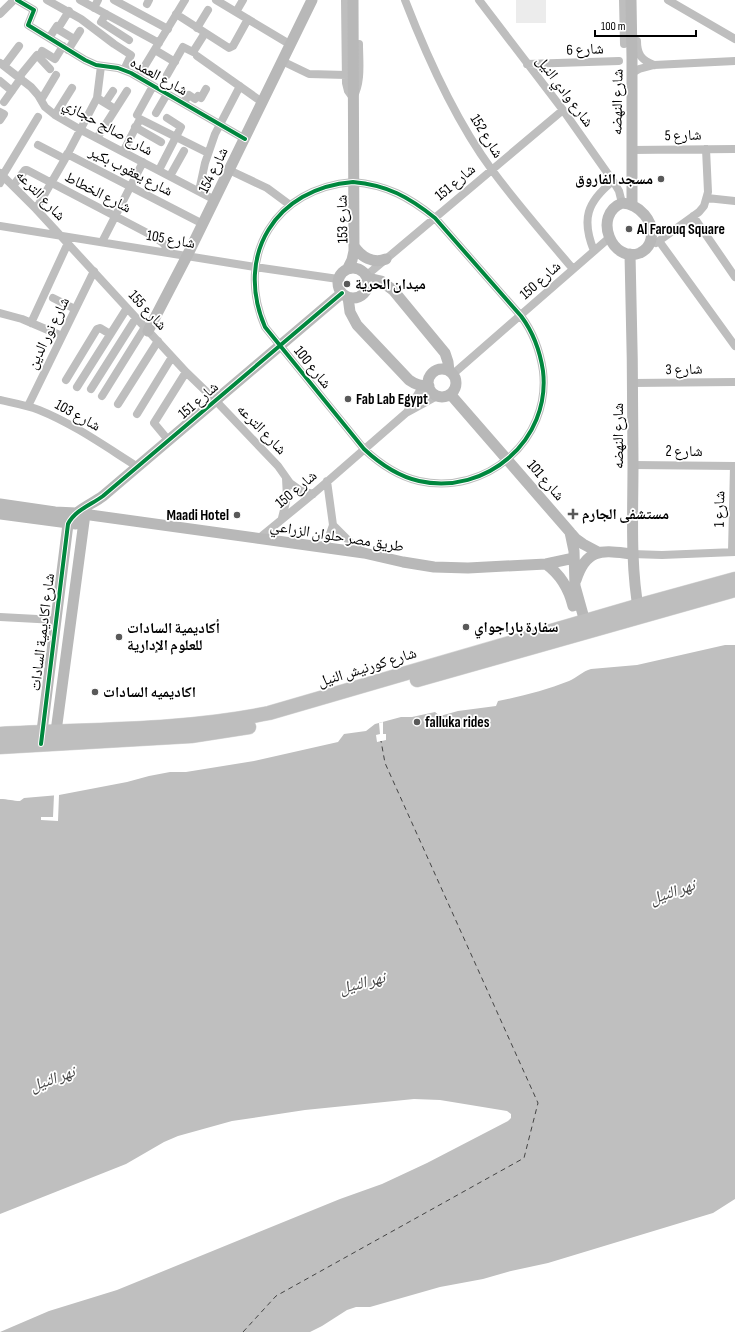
<svg xmlns="http://www.w3.org/2000/svg" width="735" height="1332" viewBox="0 0 735 1332" font-family="'Sofia Sans Condensed','Noto Naskh Arabic',sans-serif">
  <style>
    .pitch { fill: #ececec }
    .water { fill: #bfbfbf }
    .pier { fill: #fff }
    .lines { fill: none; stroke-linecap: round; stroke-linejoin: round }
    .ferry { stroke: #444; stroke-width: 1; stroke-dasharray: 5 4; stroke-linecap: butt }
    .highway-casing { stroke: #dbdbdb; stroke-width: 15 }
    .street { stroke: #bebebe; stroke-width: 8 }
    .secondary { stroke: #b8b8b8; stroke-width: 11 }
    .highway { stroke: #bebebe; stroke-width: 14 }
    .cycleway-casing { stroke: #fff; stroke-width: 6 }
    .cycleway { stroke: #00873e; stroke-width: 4 }
    .poi-dot { fill: #595959; stroke: #fff; stroke-width: 1.5 }
    .labels { text-anchor: middle; stroke-width: 3.5; stroke-linejoin: round; paint-order: stroke }
    .street-label { font-size: 15px; fill: #000; stroke: #fff }
    .poi-label { font-size: 15px; font-weight: bold; fill: #000; stroke: #fff; text-anchor: start }
    .water-label { font-size: 16px; font-style: italic; fill: #444; stroke: #fff }
  </style>
  <rect width="100%" height="100%" fill="#fff"/>
  <path class="pitch" d="M516 0H546V23H516Z"/>
  <path class="water" d="M725 645H735V1199L713 1213 548 1263 511 1271 483 1279 440 1287 370 1307H356L347 1310 322 1326 310 1332H0L49 1311 117 1290 340 1199 382 1184 427 1163 508 1121 511 1118V1114L507 1111 440 1100 414 1099 305 1110 232 1121 178 1136 164 1142 126 1164 0 1214V799C8 799 13 801 20 801L24 798 59 795 127 782 149 776 170 772H186L254 761 338 742 344 734 366 731 375 724 401 717H412L435 712 440 716 458 711 496 706 498 701C523 696 546 690 569 681 576 678 583 671 591 669L637 665Z"/>
  <path class="pier" d="M383 722V734H386V740L377 742 376 735 380 734 379 723Z
    M54 795H59L58 821 41 820V817H53Z"/>
  <g class="lines">
    <path class="ferry" d="M243 1332 276 1296 524 1158 538 1103 385 763 381 741"/>
    <defs>
      <path id="highway" d="M417 680 735 590
        M0 734C90 729 181 731 269 713L637 606 735 579
        M0 747 191 736 249 727"/>
    </defs>
    <use href="#highway" class="highway-casing"/>
    <path class="street" d="M17 0 34 10 28 25 85 60 96 65 118 68 131 73 245 139
      M47 0 81 19 114 44 131 55 124 70
      M80 0 159 43
      M114 0 168 29
      M216 0 291 45
      M345 0 346 83 348 91 353 98C362 81 359 62 359 44
      M405 0C427 57 456 121 492 170 517 204 546 237 573 269
      M479 0 563 110 613 181 619 191 622 203
      M623 0 624 44
      M668 0 735 39
      M147 4 149 0
      M94 8 98 0
      M236 12 243 0
      M0 14 14 0
      M106 14 101 22 129 40
      M176 14 229 48 233 46 248 19
      M197 28 208 10
      M59 30 74 39
      M49 38 57 26 59 27 69 11
      M637 41C637 54 641 60 654 65
      M68 50 80 31
      M155 50 175 62
      M42 51 55 59 63 46
      M197 56 262 102
      M282 61 309 74 346 75
      M0 63 31 87 38 95 45 107 55 115 81 130 215 200
      M527 64 619 61
      M4 66 19 46
      M632 73 639 69 654 65 735 61
      M167 75 183 47 193 52 205 33
      M19 77 37 55 50 69
      M138 77 185 0
      M0 81 12 91
      M97 98 115 109
      M41 100 56 75
      M4 102 21 78
      M105 103 113 91
      M183 103 189 95 195 99 198 96 201 98 206 89
      M0 112 4 114 0 120
      M156 113 167 94
      M55 115 72 88
      M137 115 153 86
      M135 127 161 142
      M97 138 127 91
      M38 145 65 159
      M631 150 735 149
      M123 152 140 119 208 153
      M67 154 203 224
      M159 170 181 127 167 118
      M229 170 267 188 290 205
      M0 173 36 209 186 372 216 401 278 466 290 483 301 491 313 494
      M170 176 184 151
      M353 182C387 185 409 197 435 218L521 316C533 332 540 351 543 371 551 440 486 496 419 481 397 476 380 464 364 449L265 327C234 255 276 188 353 182Z
      M0 183 3 175 38 117
      M13 186 25 170H27L153 236 163 243 171 253
      M199 191 205 163 215 134 240 86
      M707 198 735 201
      M36 209 65 159 97 98 101 66
      M693 216 735 277
      M0 226 255 267 338 279
      M659 241 735 346
      M102 242 143 162
      M656 243 699 212 704 206 708 192 706 149
      M594 251C581 219 587 202 613 181
      M367 275 563 110
      M53 298 75 309
      M0 313 22 319 62 336
      M31 323 68 243
      M453 374 609 238
      M66 380 97 329 100 328 110 334
      M632 383 735 382
      M77 387 127 308
      M91 389 136 318
      M102 396 145 327
      M0 400C13 403 26 405 39 410 74 424 106 447 138 467
      M118 404 158 341
      M28 406 94 271
      M407 412 419 392 429 388
      M137 414 172 357
      M169 441 154 423 186 372
      M633 465 735 466
      M282 518 287 498 286 478
      M333 525 351 543 363 552
      M258 539 313 494 406 413 437 396
      M323 547 329 537 333 525 327 481
      M732 552 734 466
      M632 554 662 555 735 552
      M0 617 56 620"/>
    <path class="secondary" d="M631 0 632 58V205
      M622 203C639 204 655 221 651 239 650 245 646 250 640 253 612 264 592 215 622 203Z
      M354 246C361 257 373 264 386 259
      M630 254C632 324 633 394 633 464 633 514 630 564 639 613
      M338 283a15 15 0 1 1 30 0a15 15 0 1 1-30 0Z
      M348 268 352 260 354 251 353 0
      M368 278 381 281 393 290 445 353 448 362 449 371
      M348 297 350 312 357 325 409 380C416 385 421 386 429 386
      M148 331 187 256 312 0
      M428 383a14 14 0 1 1 28 0a14 14 0 1 1-28 0Z
      M451 395 576 539 583 544 598 552
      M0 504 55 512 76 513 364 553 403 562 434 567 468 568 546 564 574 558
      M0 514 76 524
      M570 532 574 551 575 586 587 629
      M546 564C561 575 569 589 573 606
      M576 580C587 546 604 551 632 554
      M41 739 68 524C75 510 91 505 103 496L342 293
      M55 739 85 514"/>
    <use href="#highway" class="highway"/>
    <defs>
      <path id="cycleway" d="M17 0 34 10 28 25 85 60 96 65 118 68 131 73 245 139
        M353 182C387 185 409 197 435 218L521 316C533 332 540 351 543 371 551 440 486 496 419 481 397 476 380 464 364 449L265 327C234 255 276 188 353 182Z
        M41 744 68 524C75 510 91 505 103 496L342 293"/>
    </defs>
    <use href="#cycleway" class="cycleway-casing"/>
    <use href="#cycleway" class="cycleway"/>
  </g>
  <g class="poi-dot">
    <circle cx="661" cy="179" r="4"/>
    <circle cx="629" cy="229" r="4"/>
    <circle cx="347" cy="284" r="4"/>
    <circle cx="348" cy="399" r="4"/>
    <path d="M571 508h4v4h4v4h-4v4h-4v-4h-4v-4h4z"/>
    <circle cx="237" cy="515" r="4"/>
    <circle cx="466" cy="627" r="4"/>
    <circle cx="119" cy="637" r="4"/>
    <circle cx="95" cy="692" r="4"/>
    <circle cx="417" cy="722" r="4"/>
  </g>
  <g class="labels">
    <g class="street-label">
      <text transform="translate(585 49) rotate(-2)" y="5">شارع 6</text>
      <text transform="translate(159 76) rotate(29)" y="5">شارع العمده</text>
      <text transform="translate(565 91) rotate(53)" y="5">شارع وادي النيل</text>
      <text transform="translate(617 102) rotate(-89)" y="5">شارع النهضه</text>
      <text transform="translate(108 127) rotate(29)" y="5">شارع صالح حجازي</text>
      <text transform="translate(683 135) rotate(-1)" y="5">شارع 5</text>
      <text transform="translate(487 136) rotate(58)" y="5">شارع 152</text>
      <text transform="translate(213 170) rotate(-64)" y="5">شارع 154</text>
      <text transform="translate(131 171) rotate(27)" y="5">شارع يعقوب بكير</text>
      <text transform="translate(455 182) rotate(-40)" y="5">شارع 151</text>
      <text transform="translate(98 192) rotate(27)" y="5">شارع الخطاط</text>
      <text transform="translate(41 195) rotate(46)" y="5">شارع الترعه</text>
      <text transform="translate(342 219) rotate(-91)" y="5">شارع 153</text>
      <text transform="translate(171 239) rotate(10)" y="5">شارع 105</text>
      <text transform="translate(540 280) rotate(-42)" y="5">شارع 150</text>
      <text transform="translate(148 310) rotate(47)" y="5">شارع 155</text>
      <text transform="translate(48 333) rotate(-64)" y="5">شارع نور الدين</text>
      <text transform="translate(313 367) rotate(51)" y="5">شارع 100</text>
      <text transform="translate(684 369) rotate(-1)" y="5">شارع 3</text>
      <text transform="translate(198 400) rotate(-41)" y="5">شارع 151</text>
      <text transform="translate(78 415) rotate(29)" y="5">شارع 103</text>
      <text transform="translate(262 429) rotate(46)" y="5">شارع الترعه</text>
      <text transform="translate(618 436) rotate(-90)" y="5">شارع النهضه</text>
      <text x="684" y="456">شارع 2</text>
      <text transform="translate(546 480) rotate(49)" y="5">شارع 101</text>
      <text transform="translate(296 489) rotate(-40)" y="5">شارع 150</text>
      <text transform="translate(719 509) rotate(-89)" y="5">شارع 1</text>
      <text transform="translate(337 536) rotate(9)" y="5">طريق مصر حلوان الزراعي</text>
      <text transform="translate(42 632) rotate(-83)" y="5">شارع اكاديمية السادات</text>
      <text transform="translate(367 667) rotate(-17)" y="5">شارع كورنيش النيل</text>
    </g>
    <g class="poi-label">
      <text x="653" y="184" text-anchor="end">مسجد الفاروق</text>
      <text x="637" y="234">Al Farouq Square</text>
      <text x="355" y="289">ميدان الحرية</text>
      <text x="356" y="404">Fab Lab Egypt</text>
      <text x="582" y="519">مستشفى الجارم</text>
      <text x="229" y="520" text-anchor="end">Maadi Hotel</text>
      <text x="474" y="632">سفارة باراجواي</text>
      <text x="127" y="633">أكاديمية السادات<tspan x="127" dy="17">للعلوم الإدارية</tspan></text>
      <text x="103" y="697">اكاديميه السادات</text>
      <text x="425" y="727">falluka rides</text>
    </g>
    <g class="water-label">
      <text transform="translate(672 891) rotate(-19)" y="6">نهر النيل</text>
      <text transform="translate(362 982) rotate(-15)" y="6">نهر النيل</text>
      <text transform="translate(52 1078) rotate(-20)" y="6">نهر النيل</text>
    </g>
  </g>
  <path d="M595 30v6h101v-6" fill="none" stroke="#000000" stroke-width="2"/>
  <text x="601" y="30" font-size="12" fill="#000000" stroke="#ffffff" stroke-width="3" paint-order="stroke">100 m</text>
</svg>
